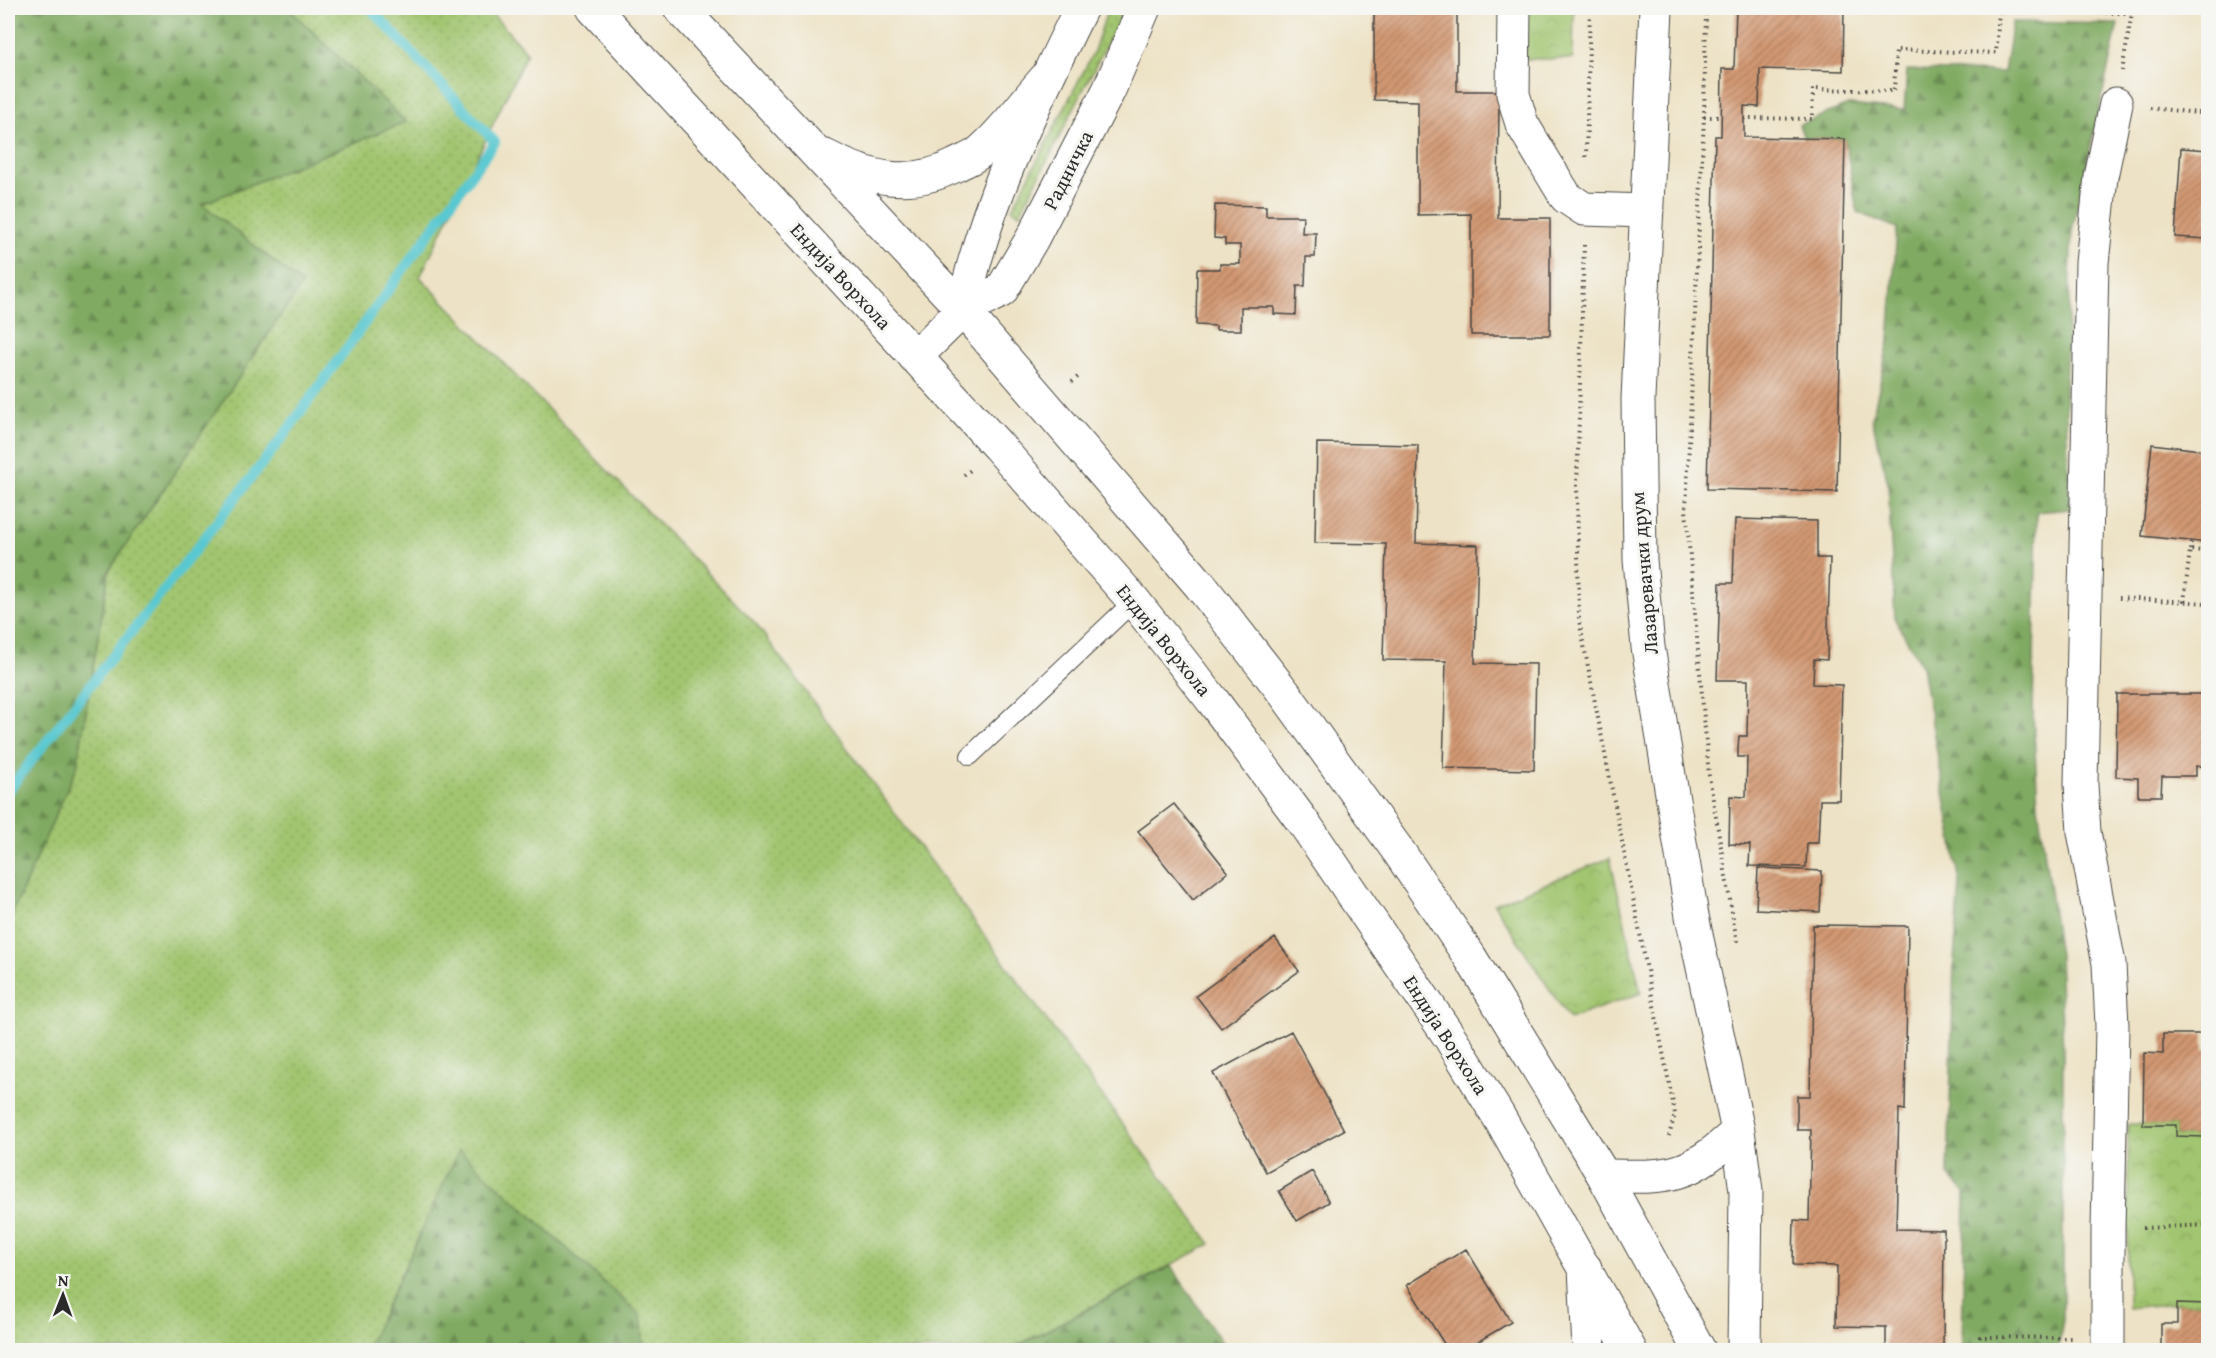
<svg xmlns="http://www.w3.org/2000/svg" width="2216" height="1358" viewBox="0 0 2216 1358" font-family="'Gentium Book Plus',serif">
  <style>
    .grass { fill: url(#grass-dots); stroke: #66784d; stroke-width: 1.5 }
    .forest { fill: url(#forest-firs); stroke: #566a46; stroke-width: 1.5 }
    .park { fill: url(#park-crowns); stroke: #66784d; stroke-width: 1.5 }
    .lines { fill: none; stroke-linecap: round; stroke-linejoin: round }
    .stream { stroke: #5ac8d0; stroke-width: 10 }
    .building { fill: url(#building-hatch) }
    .service-casing { stroke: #484642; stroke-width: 20 }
    .minor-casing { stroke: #484642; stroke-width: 35 }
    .tertiary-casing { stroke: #484642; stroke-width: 35 }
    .secondary-casing { stroke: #484642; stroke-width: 35 }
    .primary-casing { stroke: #484642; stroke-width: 35 }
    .path { stroke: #484642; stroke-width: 4; stroke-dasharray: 1.5 4.5; stroke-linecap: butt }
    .service { stroke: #fff; stroke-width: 18 }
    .minor { stroke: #fff; stroke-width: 33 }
    .tertiary { stroke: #fff; stroke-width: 33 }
    .secondary { stroke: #fff; stroke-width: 33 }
    .primary { stroke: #fff; stroke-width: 33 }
    .labels { text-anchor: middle; stroke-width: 6; stroke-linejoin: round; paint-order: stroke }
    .street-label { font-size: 20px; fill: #2b2b2b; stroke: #f6f6f2 }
  </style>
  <defs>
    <pattern id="grass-dots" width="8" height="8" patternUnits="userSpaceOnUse" patternTransform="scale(1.5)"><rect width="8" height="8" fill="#a1c56f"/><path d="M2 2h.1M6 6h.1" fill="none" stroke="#8ba960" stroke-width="1.8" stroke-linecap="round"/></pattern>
    <pattern id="forest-firs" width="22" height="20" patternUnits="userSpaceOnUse" patternTransform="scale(1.5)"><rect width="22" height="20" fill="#80aa62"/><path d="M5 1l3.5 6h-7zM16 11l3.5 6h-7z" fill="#698b51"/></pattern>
    <pattern id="park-crowns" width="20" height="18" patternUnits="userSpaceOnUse" patternTransform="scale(1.5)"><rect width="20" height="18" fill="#a1c56f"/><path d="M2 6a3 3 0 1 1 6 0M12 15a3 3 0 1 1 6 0" fill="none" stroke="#8ba960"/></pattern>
    <pattern id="building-hatch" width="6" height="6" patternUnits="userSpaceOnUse" patternTransform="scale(1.5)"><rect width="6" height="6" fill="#d29872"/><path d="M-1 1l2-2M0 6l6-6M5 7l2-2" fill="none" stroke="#ab7c5e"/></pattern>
  </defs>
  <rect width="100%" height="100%" fill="#f6f6f2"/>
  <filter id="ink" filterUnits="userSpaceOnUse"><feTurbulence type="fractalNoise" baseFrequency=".0167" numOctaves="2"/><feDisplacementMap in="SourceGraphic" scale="12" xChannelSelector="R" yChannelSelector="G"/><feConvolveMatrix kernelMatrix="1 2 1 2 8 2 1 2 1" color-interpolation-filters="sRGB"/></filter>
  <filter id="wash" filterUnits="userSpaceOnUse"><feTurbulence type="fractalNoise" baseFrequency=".008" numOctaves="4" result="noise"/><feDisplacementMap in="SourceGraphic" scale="24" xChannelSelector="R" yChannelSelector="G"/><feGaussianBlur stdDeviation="1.35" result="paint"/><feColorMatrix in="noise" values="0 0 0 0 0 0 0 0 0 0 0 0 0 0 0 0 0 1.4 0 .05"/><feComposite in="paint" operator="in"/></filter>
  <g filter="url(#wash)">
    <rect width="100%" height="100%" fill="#ede2c5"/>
    <path class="grass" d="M288 8H487L527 53 420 277 756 624 1211 1244 1009 1350H644L641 1316 459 1151 366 1350H8V923L77 766 109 570 302 284 201 204 405 122Z
      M1108 8H1125L1020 214 1012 209 1094 51Z"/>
    <path class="forest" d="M8 8H288L406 122 202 204 302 284 109 570 77 766 8 923Z
      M2012 22 2118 24 2072 231 2065 387 2070 509 2037 512 2033 713 2038 806 2059 955 2063 1051V1319L2058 1350H1962L1965 1192 1948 1175 1954 960 1960 883 1922 667 1895 619 1888 483 1872 419 1889 342 1897 228 1857 212 1845 139 1804 138 1799 125 1848 105 1904 110 1907 70 2004 72Z
      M459 1150 641 1316 644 1350H366Z
      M1171 1266 1227 1350H1009Z"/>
    <path class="park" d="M1526 8H1574L1573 59H1526Z
      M1610 858 1641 993 1569 1019 1494 904Z
      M2128 1124 2176 1125V1136L2204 1137V1124H2208V1304L2177 1303 2128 1308Z"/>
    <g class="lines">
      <path class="stream" d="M8 791 282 438 495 142 370 8"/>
    </g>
    <g id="blocks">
      <path class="building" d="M1374 8H1457V91H1499L1498 218H1550V335H1471V214L1418 215V101L1374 100Z
        M1736 8H1844L1843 71 1760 69 1759 107 1744 106V137L1845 139 1837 492 1707 489 1715 136H1721L1722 69H1734Z
        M2181 148 2208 150V239L2175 237Z
        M1215 205 1266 206V216H1303L1302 233H1316L1315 257H1306L1305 286H1297L1296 315 1274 314V307H1241V330H1216V326L1196 325 1197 269H1220V264H1240V245H1225V239L1214 238Z
        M1317 443 1418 445 1416 543 1478 545 1475 663 1536 664 1534 770 1443 768 1446 661 1383 660 1386 544 1315 543Z
        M2152 444 2208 451V543L2142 536Z
        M1735 519 1817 521V558H1830L1827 660 1814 659 1813 684 1842 685 1839 800H1820L1818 843H1807L1806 867 1749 866 1750 845 1729 844 1730 796 1746 797 1747 757H1738V748L1739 736H1747L1748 680H1717L1720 583H1733Z
        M2117 694H2208V767L2196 766V776H2162L2161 796H2138V778L2116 777Z
        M1174 804 1228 872 1193 900 1138 831Z
        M1758 868 1822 871 1820 912 1756 909Z
        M1813 925 1908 926 1905 1110 1899 1109 1896 1229 1944 1230 1943 1350H1886V1327L1836 1326 1837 1266 1793 1265 1794 1220 1809 1221 1811 1130H1797V1096H1810Z
        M1275 938 1299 971 1221 1028 1196 996Z
        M1291 1031 1344 1130 1266 1172 1213 1073Z
        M2163 1034H2204V1049H2208V1124H2204V1137L2176 1136V1125H2143L2144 1053 2163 1054Z
        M1312 1171 1329 1202 1297 1221 1279 1191Z
        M1466 1249 1511 1322 1464 1350H1448L1407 1285Z
        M2177 1303 2208 1304V1350H2161V1324H2177Z"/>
    </g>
  </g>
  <g filter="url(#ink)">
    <use href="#blocks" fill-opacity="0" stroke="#484642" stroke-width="1.5"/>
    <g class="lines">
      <defs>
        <path id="service" d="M970 756 1134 601"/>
        <path id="minor" d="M1514 8 1513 94 1522 124 1566 197 1584 209 1647 211
          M1656 8 1638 399 1640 560 1648 647 1692 916 1738 1131 1746 1191 1744 1350
          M1604 1176C1672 1177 1686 1179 1738 1131
          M2108 1350V1230L2112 1026 2109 964 2084 832 2081 784 2092 263 2101 177 2116 104"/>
        <path id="tertiary" d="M963 310C984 204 1034 104 1081 8
          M915 357 963 310 1001 291 1032 239 1109 90 1144 8"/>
        <path id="secondary" d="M1585 1268 1589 1350"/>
        <path id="primary" d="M593 8 998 446 1134 601 1213 701 1306 826 1451 1039 1499 1117 1630 1350
          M680 8 963 310 1200 585 1285 694 1399 852 1470 957 1604 1176 1699 1350
          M825 156C870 179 909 189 956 165 963 161 973 158 980 152 1005 131 1025 101 1047 77"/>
      </defs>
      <use href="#service" class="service-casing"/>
      <use href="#minor" class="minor-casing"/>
      <use href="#tertiary" class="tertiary-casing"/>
      <use href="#secondary" class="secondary-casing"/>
      <use href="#primary" class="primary-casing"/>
      <path class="path" d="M1706 8 1704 117 1686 510 1709 776 1737 942
        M2150 108 2208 114
        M1704 117H1722
        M1744 118 1812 119 1813 89 1894 91 1896 50 1996 53 1999 12 2132 13 2122 71
        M1586 157 1590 8
        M1584 245 1577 486 1579 620 1675 1114 1669 1136
        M1072 382 1081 374
        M964 475 972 469
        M2190 550 2191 541
        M2119 598 2208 603
        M2184 602 2190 550 2208 551
        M2143 1228 2208 1225
        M1980 1350V1337L2073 1338"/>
      <use href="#service" class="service"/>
      <use href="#minor" class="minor"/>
      <use href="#tertiary" class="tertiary"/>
      <use href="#secondary" class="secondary"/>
      <use href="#primary" class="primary"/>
    </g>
  </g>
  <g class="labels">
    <g class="street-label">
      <text transform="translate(1068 170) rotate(-63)" y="7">Радничка</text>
      <text transform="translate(841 276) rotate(47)" y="7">Ендија Ворхола</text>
      <text transform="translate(1644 573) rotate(-95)" y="7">Лазаревачки друм</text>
      <text transform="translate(1164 640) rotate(51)" y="7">Ендија Ворхола</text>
      <text transform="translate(1446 1035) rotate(57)" y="7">Ендија Ворхола</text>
    </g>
  </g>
  <rect width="2216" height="1358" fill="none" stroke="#f6f6f2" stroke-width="30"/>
  <g transform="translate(63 1295) rotate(1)" stroke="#f6f6f2" stroke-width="4.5" paint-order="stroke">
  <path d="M0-4.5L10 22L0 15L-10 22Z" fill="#2b2b2b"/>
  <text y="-9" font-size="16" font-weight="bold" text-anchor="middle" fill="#2b2b2b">N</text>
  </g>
</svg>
